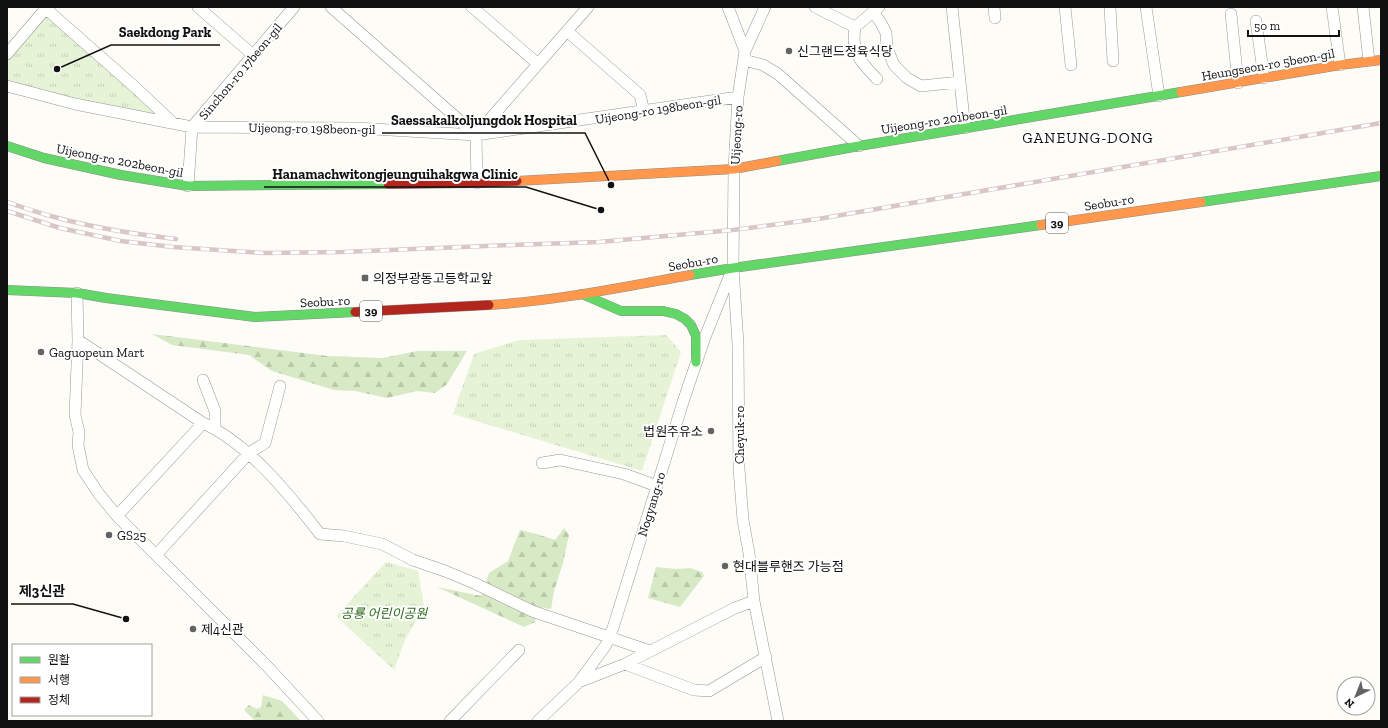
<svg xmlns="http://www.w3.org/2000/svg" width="1388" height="728" viewBox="0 0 1388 728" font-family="'Zilla Slab','Noto Sans KR',serif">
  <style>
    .grass { fill: url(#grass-tufts) }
    .forest { fill: url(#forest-firs) }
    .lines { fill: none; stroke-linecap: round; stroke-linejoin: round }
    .street-casing { stroke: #979795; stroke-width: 12 }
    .fast-casing { stroke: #8e8d8b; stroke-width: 10 }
    .slow-casing { stroke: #8e8d8b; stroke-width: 10 }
    .jam-casing { stroke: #8e8d8b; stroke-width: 10 }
    .street { stroke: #fffffe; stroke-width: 11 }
    .fast { stroke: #63d668; stroke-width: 9 }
    .slow { stroke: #ff974d; stroke-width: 9 }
    .jam { stroke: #b3261e; stroke-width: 9 }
    .rail-casing { stroke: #d9c6c7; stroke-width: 4.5 }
    .rail { stroke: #fff; stroke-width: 3; stroke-dasharray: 9; stroke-linecap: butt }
    .poi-dot { fill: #646362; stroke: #fff; stroke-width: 1.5 }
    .labels { text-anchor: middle; stroke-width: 4; stroke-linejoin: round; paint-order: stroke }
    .shield { fill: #fff; stroke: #585858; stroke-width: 1 }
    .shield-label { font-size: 12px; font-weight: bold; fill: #111 }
    .poi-label { font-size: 13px; fill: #111; stroke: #fff; text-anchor: start }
    .street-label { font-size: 13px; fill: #111; stroke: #fff }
    .park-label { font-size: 13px; font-style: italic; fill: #2f6b1f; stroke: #fff }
    .quarter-label { font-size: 15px; letter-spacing: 1px; fill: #111; stroke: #fff }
    .leader { fill: none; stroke: #111; stroke-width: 1.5 }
    .callout-dot { fill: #111; stroke: #fff; stroke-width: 1.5 }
    .callout-label { font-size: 14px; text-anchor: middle; font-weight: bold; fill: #111; stroke: #fff; stroke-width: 4; stroke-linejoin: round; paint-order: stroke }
  </style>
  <defs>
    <pattern id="grass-tufts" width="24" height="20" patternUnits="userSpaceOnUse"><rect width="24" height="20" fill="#e7f3d7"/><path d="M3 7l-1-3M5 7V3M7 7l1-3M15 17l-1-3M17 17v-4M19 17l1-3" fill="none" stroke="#c5cfb8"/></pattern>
    <pattern id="forest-firs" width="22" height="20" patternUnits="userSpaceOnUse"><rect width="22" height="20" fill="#d8eac5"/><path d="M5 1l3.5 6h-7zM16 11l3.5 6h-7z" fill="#b8c8a8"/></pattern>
  </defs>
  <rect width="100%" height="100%" fill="#fdfcf7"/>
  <path class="grass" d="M45 14 161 115 101 105 7 81V57Z
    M666 335 681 352 642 471 453 414 474 354 519 340Z
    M386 562 418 571 424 606 405 640 394 670 336 616Z"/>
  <path class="forest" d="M152 334 327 356 383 358 417 351H467L447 384 435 393 417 391 387 398 355 391 334 390 272 371 249 355 172 345Z
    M564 528 569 535 563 563 554 591 551 609 538 607 535 622 524 627 437 587 481 596 489 573 508 561 520 530 537 534 555 540Z
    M656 567 677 569 690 568 702 572 704 576 680 607 648 598Z
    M263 695 282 701 301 721H255L244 710 249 705 257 709 261 707Z"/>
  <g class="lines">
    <defs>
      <path id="street" d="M44 7 136 88 173 123
        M198 7 253 55
        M331 7 476 135 477 183
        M472 7 538 64
        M728 7 745 51
        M765 7 745 51 738 97 734 169 733 268 738 344 739 469 743 520 749 553 754 601 778 721
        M815 7 855 27 879 7
        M952 7 965 128
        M994 7 995 18
        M1065 7 1071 65
        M1110 7 1113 61
        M1146 7 1159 96
        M1332 7 1340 65
        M1363 7 1369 61
        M873 12 881 23 886 33 887 48 894 65 907 78 921 86 960 82
        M1231 14 1238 83
        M1256 21 1264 78
        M855 27C851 54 860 61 877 79
        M567 31 640 95 644 111
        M7 54 47 7
        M744 60 763 65 778 74 859 146
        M7 86 75 104 192 127 356 128 476 135 738 97
        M476 135 588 7
        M188 186 192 127 294 7
        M77 293 78 340 75 415 79 432 78 445 83 470 99 494 117 516 266 665 318 721
        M78 340 203 423C249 444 289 494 320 534L344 536 382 544 413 560 445 571 474 583 532 611 650 651
        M203 380 215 411V429
        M542 463 560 460 624 474 657 486
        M117 516 203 423
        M156 555 249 453 265 443 280 386
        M625 664 694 690 709 691 766 657
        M579 682 625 664 735 608 754 601
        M450 721 519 650
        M538 721 579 682 606 645 613 628 683 402 705 337 732 270"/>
      <path id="fast" d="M7 146 44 158 121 175 188 186 388 184
        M777 161 859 146 1181 92
        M1201 202 1381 176
        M690 275 733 268 1041 225
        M7 290 77 293 106 298 255 317 355 312
        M582 294 621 311H663L676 314 685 319 691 325 696 336V362"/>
      <path id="slow" d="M1181 92 1340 65 1381 60
        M517 181 734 169 777 161
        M1041 225 1201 202
        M489 305C556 301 623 287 690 275"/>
      <path id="jam" d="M388 184 477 183 517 181
        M355 312 489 305"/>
    </defs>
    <use href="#street" class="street-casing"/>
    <use href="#fast" class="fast-casing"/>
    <use href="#slow" class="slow-casing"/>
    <use href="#jam" class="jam-casing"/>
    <use href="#street" class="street"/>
    <use href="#fast" class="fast"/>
    <use href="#slow" class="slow"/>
    <use href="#jam" class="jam"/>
    <defs>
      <path id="rail" d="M7 202C22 207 36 212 51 216 92 228 134 234 176 239
        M7 211 60 228 121 241 173 247 263 253 342 252 513 245 599 242 733 230 818 219 1381 123"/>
    </defs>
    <use href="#rail" class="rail-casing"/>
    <use href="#rail" class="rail"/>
  </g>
  <g class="poi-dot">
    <circle cx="789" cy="51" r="4"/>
    <rect x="361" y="274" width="8" height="8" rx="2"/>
    <circle cx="41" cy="352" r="4"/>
    <circle cx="711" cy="431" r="4"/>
    <circle cx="109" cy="535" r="4"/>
    <circle cx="725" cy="566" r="4"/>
    <circle cx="193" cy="629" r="4"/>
  </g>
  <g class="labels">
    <g class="shield">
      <rect x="1046" y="213" width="22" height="20" rx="3"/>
      <rect x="360" y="301" width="22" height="20" rx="3"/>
    </g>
    <g class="shield-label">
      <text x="1057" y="227">39</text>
      <text x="371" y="315">39</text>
    </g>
    <g class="poi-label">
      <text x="797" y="56">신그랜드정육식당</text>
      <text x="373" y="283">의정부광동고등학교앞</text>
      <text x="49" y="357">Gaguopeun Mart</text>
      <text x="703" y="436" text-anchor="end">법원주유소</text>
      <text x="117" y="540">GS25</text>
      <text x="733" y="571">현대블루핸즈 가능점</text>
      <text x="201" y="634">제4신관</text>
    </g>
    <g class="street-label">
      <text transform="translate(1268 64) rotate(-10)" y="5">Heungseon-ro 5beon-gil</text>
      <text transform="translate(240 71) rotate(-50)" y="5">Sinchon-ro 17beon-gil</text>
      <text transform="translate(658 109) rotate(-9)" y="5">Uijeong-ro 198beon-gil</text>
      <text transform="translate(944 119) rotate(-9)" y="5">Uijeong-ro 201beon-gil</text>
      <text transform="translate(312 128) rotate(1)" y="5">Uijeong-ro 198beon-gil</text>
      <text transform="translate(736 135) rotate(-87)" y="5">Uijeong-ro</text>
      <text transform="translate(120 160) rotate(11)" y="5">Uijeong-ro 202beon-gil</text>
      <text transform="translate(1109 202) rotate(-9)" y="5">Seobu-ro</text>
      <text transform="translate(693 262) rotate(-10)" y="5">Seobu-ro</text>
      <text transform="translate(325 301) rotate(-3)" y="5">Seobu-ro</text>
      <text transform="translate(739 435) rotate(-90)" y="5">Cheyuk-ro</text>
      <text transform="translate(651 504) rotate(-73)" y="5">Nogyang-ro</text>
    </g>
    <g class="park-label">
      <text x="384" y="618">공룡 어린이공원</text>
    </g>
    <g class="quarter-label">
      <text x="1088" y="143">GANEUNG-DONG</text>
    </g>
  </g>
  <path class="leader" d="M57 69L111 45H220M611 185L585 133H382M601 210L526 187H264M126 619L73 604H11"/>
  <g class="callout-dot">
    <circle cx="57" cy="69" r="4"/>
    <circle cx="611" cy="185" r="4"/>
    <circle cx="601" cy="210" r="4"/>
    <circle cx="126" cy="619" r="4"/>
  </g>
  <g class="callout-label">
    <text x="165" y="37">Saekdong Park</text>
    <text x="484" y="125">Saessakalkoljungdok Hospital</text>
    <text x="395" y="179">Hanamachwitongjeunguihakgwa Clinic</text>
    <text x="42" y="596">제3신관</text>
  </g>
  <rect width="1388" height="728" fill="none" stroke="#111111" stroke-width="16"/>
  <rect x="12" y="644" width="140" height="72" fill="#ffffff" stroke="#a0a0a0"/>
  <rect x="20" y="657" width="20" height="6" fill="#63d668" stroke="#a0a0a0"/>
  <text x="48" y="664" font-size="12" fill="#111111">원활</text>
  <rect x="20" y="677" width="20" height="6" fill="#ff974d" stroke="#a0a0a0"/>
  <text x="48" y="684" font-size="12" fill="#111111">서행</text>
  <rect x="20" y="697" width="20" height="6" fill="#b3261e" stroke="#a0a0a0"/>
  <text x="48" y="704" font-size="12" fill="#111111">정체</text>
  <g transform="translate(1356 696) rotate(223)"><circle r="19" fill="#ffffff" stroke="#a0a0a0"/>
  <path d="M0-3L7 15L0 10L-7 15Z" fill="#646362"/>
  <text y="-6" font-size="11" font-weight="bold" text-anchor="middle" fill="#111111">N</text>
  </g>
  <path d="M1248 30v6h91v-6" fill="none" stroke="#111111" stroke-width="2"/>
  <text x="1254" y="30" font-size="12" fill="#111111" stroke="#ffffff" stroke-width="3" paint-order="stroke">50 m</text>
</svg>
